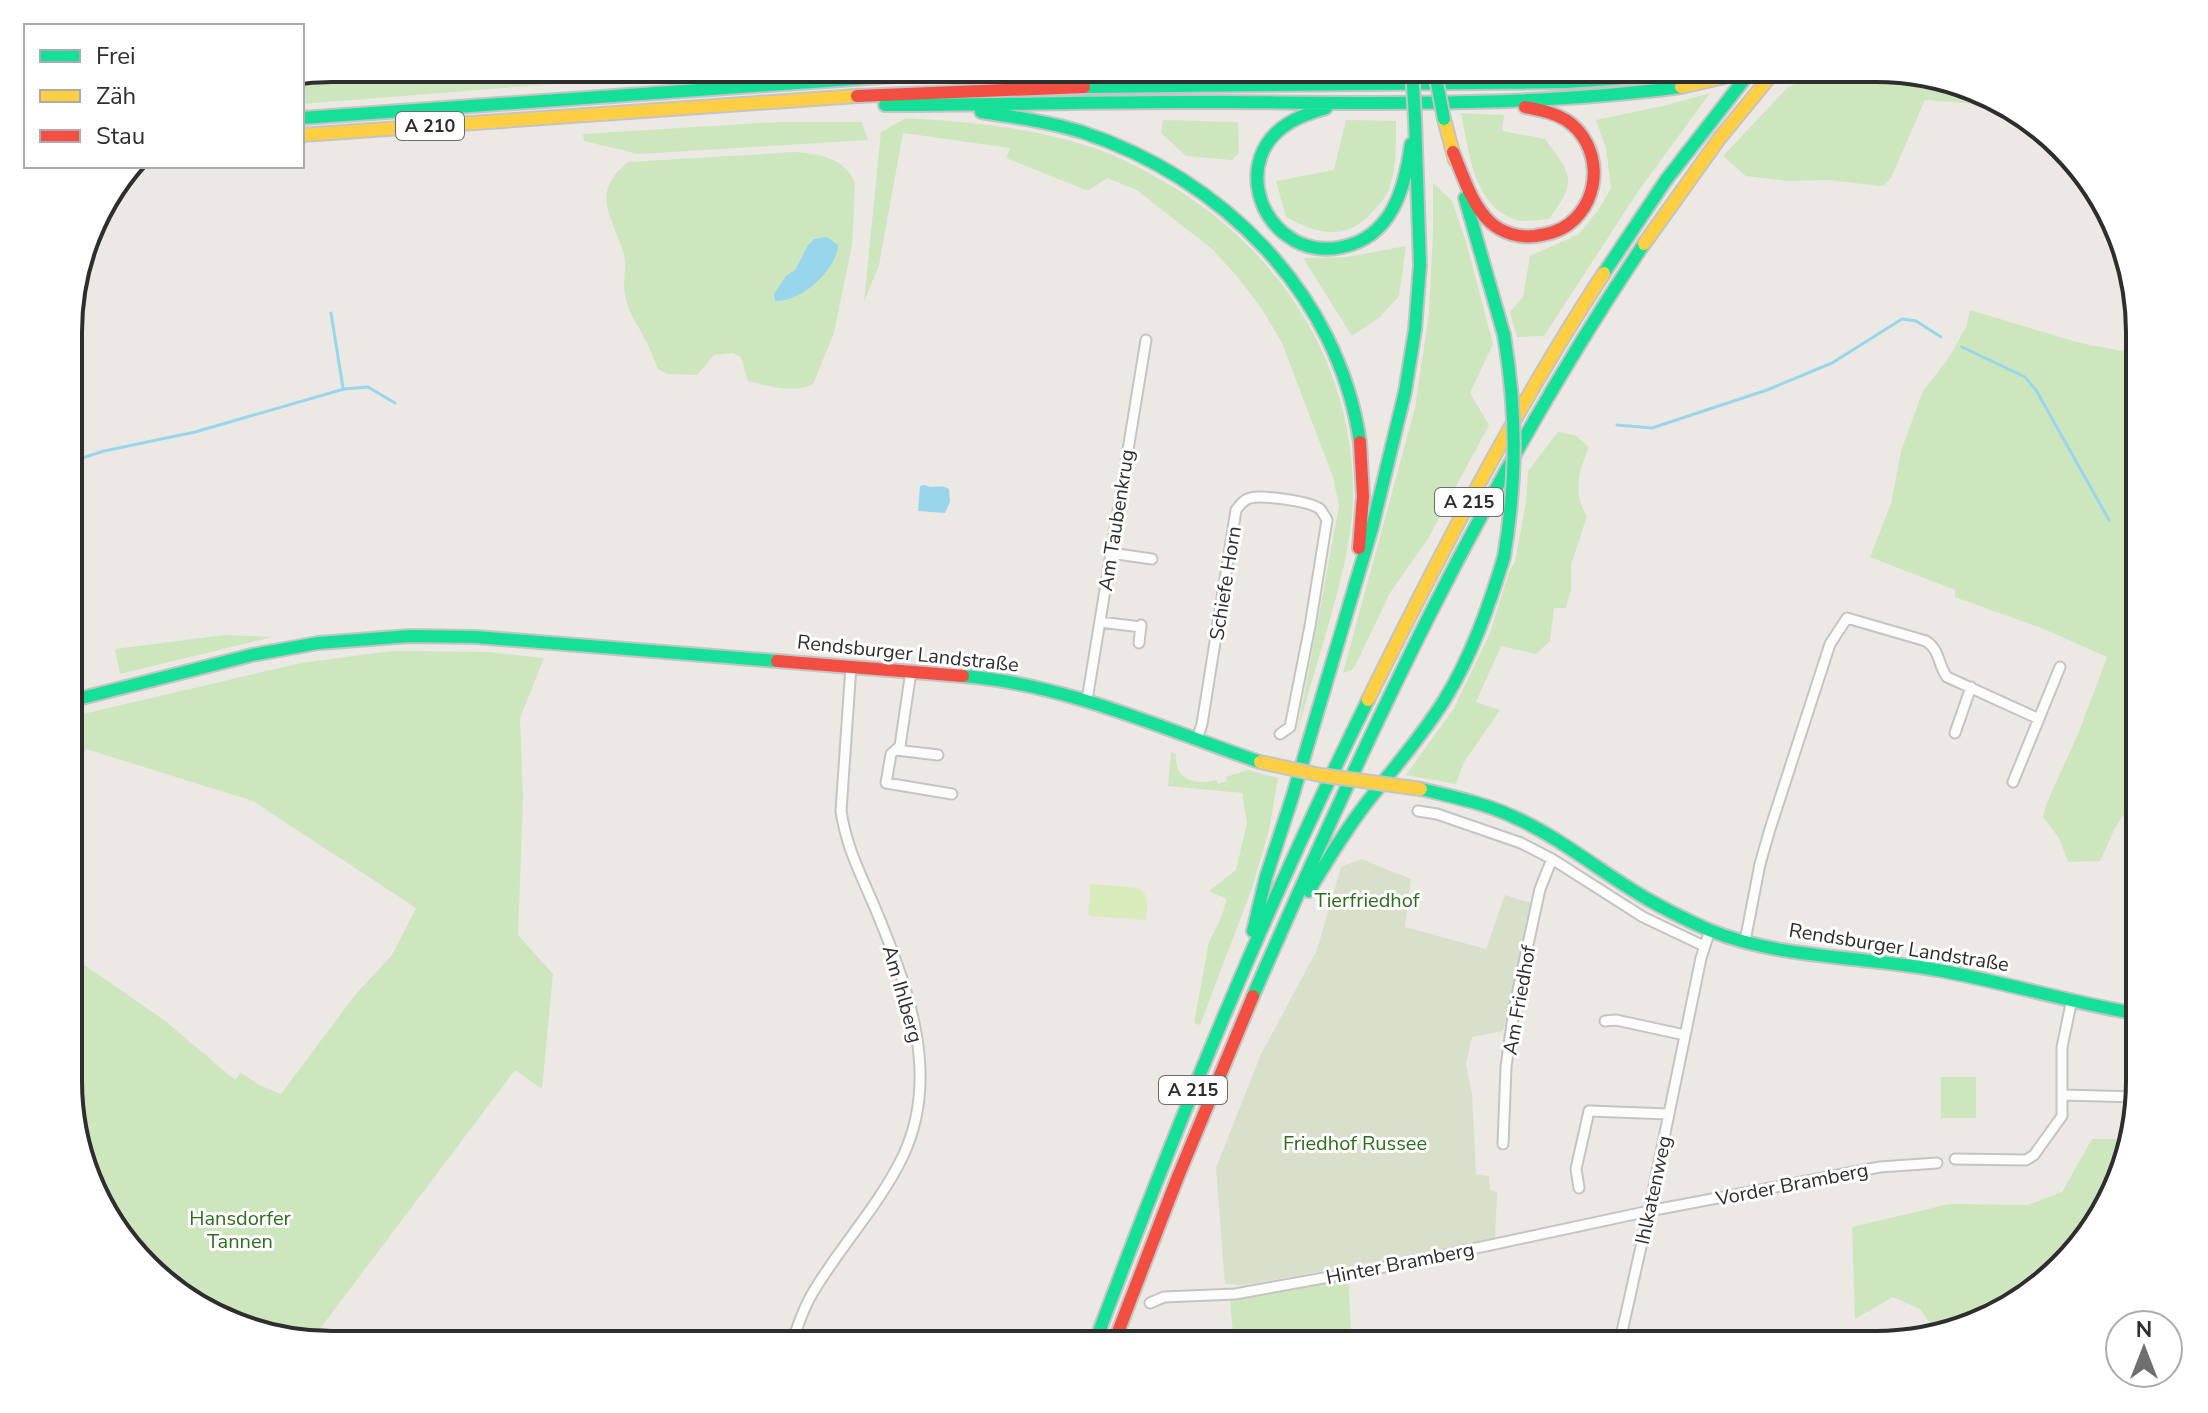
<svg xmlns="http://www.w3.org/2000/svg" width="2208" height="1413" viewBox="0 0 2208 1413" font-family="'Nunito Sans',sans-serif">
  <style>
    .green { fill: #cee6be; fill-rule: evenodd }
    .cemetery { fill: #d8e0cc }
    .pitch { fill: #d9eabb }
    .water { fill: #99d6ec }
    .lines { fill: none; stroke-linecap: round; stroke-linejoin: round }
    .stream { stroke: #99d6ec; stroke-width: 3 }
    .street-casing { stroke: #c5c4c5; stroke-width: 13 }
    .fast-casing { stroke: #c5c4c5; stroke-width: 16 }
    .slow-casing { stroke: #c5c4c5; stroke-width: 16 }
    .jam-casing { stroke: #c5c4c5; stroke-width: 16 }
    .street { stroke: #fcfcfb; stroke-width: 9 }
    .fast { stroke: #16e098; stroke-width: 12 }
    .slow { stroke: #ffcf43; stroke-width: 12 }
    .jam { stroke: #f24e42; stroke-width: 12 }
    .fast-bridge-casing { stroke: #c5c4c5; stroke-width: 16; stroke-linecap: butt }
    .slow-bridge-casing { stroke: #c5c4c5; stroke-width: 16; stroke-linecap: butt }
    .fast-bridge { stroke: #16e098; stroke-width: 12 }
    .slow-bridge { stroke: #ffcf43; stroke-width: 12 }
    .labels { text-anchor: middle; stroke-width: 6; stroke-linejoin: round; paint-order: stroke }
    .shield { fill: #fff; stroke: #6d6d6d; stroke-width: 2 }
    .shield-label { font-size: 18px; font-weight: bold; fill: #2e2e2e }
    .street-label { font-size: 20px; fill: #2e2e2e; stroke: #fff }
    .park-label { font-size: 20px; fill: #2c6e1b; stroke: #fff }
    .rim { fill: none; stroke: #2e2e2e; stroke-width: 4 }
  </style>
  <rect width="100%" height="100%" fill="#ece8e4"/>
  <path class="green" d="M332 68H754L302 104V74Z
    M1157 68H1389L1371 72 1131 75 1132 71Z
    M1826 68H1877L1945 77 1984 95 1976 104 1925 100 1891 178 1883 186 1827 180 1788 181 1746 176 1723 156 1788 87 1804 80 1832 84Z
    M1710 93 1637 193 1544 336 1517 337 1510 312 1523 297 1530 256 1579 234 1599 209 1611 188 1606 148 1596 120 1667 105Z
    M1461 113 1504 115 1502 131 1545 139C1572 175 1578 181 1549 219 1537 220 1522 223 1511 218 1472 201 1469 150 1461 113Z
    M906 118C970 122 1030 127 1091 147 1116 155 1140 168 1163 181 1276 245 1353 360 1353 492 1353 537 1341 580 1329 623 1318 660 1307 697 1297 734L1339 506 1333 477 1282 343 1262 309 1236 275 1212 249 1137 190 1107 178 1088 191 1006 158 1010 148 903 133 879 265 864 302 881 132Z
    M1163 120 1238 122 1239 153 1232 160 1186 156 1161 133Z
    M1346 120 1396 121C1396 144 1397 167 1389 189 1387 196 1380 203 1375 209 1348 242 1319 235 1286 217L1276 181 1334 170Z
    M777 122H862L868 140 639 154 584 141 583 134Z
    M796 152C820 154 845 158 855 183L852 245 834 333 813 384C795 394 767 386 748 381L741 357 732 353 714 355 697 375 667 374 658 369C654 360 651 350 646 341 638 325 628 312 625 295 622 281 628 265 623 251 611 214 590 193 628 162ZM814 239 837 251C825 276 810 290 783 301L774 294 795 270 808 245Z
    M1433 183 1452 201 1466 242 1493 344 1470 393 1489 425 1429 537 1390 593 1358 660 1352 670 1343 673 1415 408 1429 313 1433 233Z
    M1406 246 1399 296 1380 317 1352 336 1303 258 1347 257Z
    M1970 310 2080 343 2139 354V791L2115 828 2100 861 2068 862 2059 838 2043 817 2046 805 2078 734 2107 657 2044 629 1955 597V590L1870 557 1891 504 1901 451 1923 391 1948 359 1966 327Z
    M1558 432 1575 435 1589 447C1579 470 1572 494 1587 516L1571 565V590L1566 608H1554L1550 641 1536 654 1501 646 1476 702 1500 710 1464 762 1456 784 1406 775 1454 708 1490 633 1509 572 1515 562 1526 502 1528 471Z
    M224 635 273 637 120 674 115 649Z
    M391 651 489 652 544 658 520 718 523 798 518 935 553 974 542 1089 515 1070 310 1342 247 1331 186 1301 104 1213 70 1115V955L164 1020 235 1080 241 1073 259 1085 281 1094 355 995 392 955 416 908 253 801 86 749 70 781V717L301 663Z
    M1171 752 1176 754C1174 781 1195 785 1217 780L1218 784 1227 781 1226 777 1248 770 1278 778 1269 830 1252 888 1200 1025 1194 1023 1209 942 1221 918 1227 899 1209 891 1236 870 1247 823 1242 793 1168 786Z
    M1941 1077H1976V1118H1941Z
    M2092 1139H2126L2096 1227 2008 1309 1931 1333 1932 1326 1920 1309 1893 1297 1855 1319 1852 1227 1949 1204 2028 1205 2062 1192Z
    M1348 1278 1352 1345H1234L1230 1299Z"/>
  <path class="cemetery" d="M1361 859 1411 879 1405 927 1486 949 1505 895 1531 903 1503 1031 1472 1037 1466 1064 1472 1094 1476 1174 1489 1176 1490 1190 1497 1192 1495 1240 1245 1285 1225 1284 1216 1168 1261 1054 1317 950 1341 867Z"/>
  <path class="pitch" d="M1091 884 1139 888C1150 896 1147 908 1146 920L1090 916 1088 913Z"/>
  <path class="water" d="M827 237 838 245C837 269 801 303 775 301L774 294 786 276 795 270 808 245 814 239Z
    M924 485C933 489 942 484 949 489L950 502 945 513 918 511 920 486Z"/>
  <g class="lines">
    <path class="stream" d="M331 313 343 388
      M1962 347 2025 377 2036 390 2109 520
      M1617 425 1652 428 1767 390 1832 363 1902 319 1916 321 1941 337
      M70 462 104 451 195 432 344 389 368 387 395 403"/>
    <defs>
      <path id="street" d="M1110 553 1152 559
        M1100 622 1141 627
        M1139 643 1141 625
        M911 671 900 746 891 754 886 783 952 794
        M1087 700 1146 340
        M1955 733 1971 687
        M1197 740 1202 724 1236 510C1240 505 1243 500 1250 498 1263 495 1310 501 1320 509 1323 513 1325 516 1327 520L1310 626 1290 727 1280 734
        M896 750 938 755
        M2013 782 2060 667
        M1418 811 1437 814 1521 843 1552 859 1643 917 1704 946
        M1745 941 1760 864 1770 829 1830 644 1847 618 1926 641C1940 650 1938 665 1947 677L2039 719
        M1605 1021 1616 1020 1685 1035
        M2062 1095 2139 1097
        M1503 1144 1506 1067 1514 1009 1540 889 1552 859
        M1955 1159 2026 1160 2034 1155 2062 1116V1047L2072 999
        M1579 1188 1576 1169 1589 1111 1669 1114
        M1150 1303 1164 1297 1235 1294 1407 1263 1649 1211 1880 1167 1937 1163
        M570 1340 581 1345
        M791 1345C797 1328 803 1309 812 1294 840 1246 879 1206 903 1156 940 1078 910 994 880 920 865 882 847 852 841 811L851 666
        M1619 1345 1649 1211 1701 958 1710 930"/>
      <path id="fast" d="M1084 87 1566 82 1639 77 1704 68
        M885 105C999 105 1112 101 1226 102 1379 103 1529 107 1681 87
        M1326 108C1309 113 1291 119 1277 132 1245 161 1254 214 1289 237 1304 248 1324 251 1342 247 1392 237 1405 188 1411 144
        M981 112C1015 117 1049 122 1082 132 1222 178 1338 293 1360 442
        M302 118 1009 68
        M1465 198 1504 335
        M1604 273 1666 180 1753 68
        M963 676C1066 684 1163 729 1260 762
        M70 701 252 655 318 643 410 636 476 637 777 661
        M1421 789C1453 797 1484 803 1514 817 1563 839 1603 874 1649 900 1668 911 1689 921 1709 930 1780 959 1862 956 1937 970 2005 982 2071 1003 2139 1014
        M1309 891C1325 864 1341 838 1359 813 1387 775 1420 740 1445 699 1472 655 1489 606 1504 557
        M1253 931 1266 877 1292 798 1372 528 1405 392 1415 330 1420 265 1415 119
        M1253 996C1366 737 1486 479 1644 244
        M1094 1345C1176 1126 1264 910 1368 700"/>
      <path id="slow" d="M1444 119 1455 160
        M302 135 857 96
        M1644 244 1719 139 1777 68
        M1368 700C1440 554 1515 409 1604 273"/>
      <path id="jam" d="M857 96 1084 87
        M1453 152C1463 175 1471 204 1490 222 1502 233 1519 238 1535 236 1547 234 1559 232 1569 224 1603 198 1602 144 1566 120 1553 112 1539 110 1525 107
        M1359 548 1363 496 1360 442
        M777 661 963 676
        M1113 1345 1177 1179 1253 996"/>
    </defs>
    <use href="#street" class="street-casing"/>
    <use href="#fast" class="fast-casing"/>
    <use href="#slow" class="slow-casing"/>
    <use href="#jam" class="jam-casing"/>
    <use href="#street" class="street"/>
    <use href="#fast" class="fast"/>
    <use href="#slow" class="slow"/>
    <use href="#jam" class="jam"/>
    <defs>
      <path id="fast-bridge" d="M1412 68 1415 119
        M1434 68 1444 119
        M1504 335C1517 414 1517 478 1504 557"/>
      <path id="slow-bridge" d="M1681 87 1763 68
        M1260 762 1320 775 1421 789"/>
    </defs>
    <use href="#fast-bridge" class="fast-bridge-casing"/>
    <use href="#slow-bridge" class="slow-bridge-casing"/>
    <use href="#fast-bridge" class="fast-bridge"/>
    <use href="#slow-bridge" class="slow-bridge"/>
  </g>
  <g class="labels">
    <g class="shield">
      <rect x="396" y="112" width="68" height="28" rx="6"/>
      <rect x="1435" y="488" width="68" height="28" rx="6"/>
      <rect x="1159" y="1076" width="68" height="28" rx="6"/>
    </g>
    <g class="shield-label">
      <text x="430" y="132">A 210</text>
      <text x="1469" y="508">A 215</text>
      <text x="1193" y="1096">A 215</text>
    </g>
    <g class="street-label">
      <text transform="translate(1116 520) rotate(-81)" y="7">Am Taubenkrug</text>
      <text transform="translate(1225 583) rotate(-81)" y="7">Schiefe Horn</text>
      <text transform="translate(908 653) rotate(6)" y="7">Rendsburger Landstraße</text>
      <text transform="translate(1899 947) rotate(9)" y="7">Rendsburger Landstraße</text>
      <text transform="translate(903 994) rotate(74)" y="7">Am Ihlberg</text>
      <text transform="translate(1519 1000) rotate(-80)" y="7">Am Friedhof</text>
      <text transform="translate(1792 1184) rotate(-11)" y="7">Vorder Bramberg</text>
      <text transform="translate(1653 1190) rotate(-78)" y="7">Ihlkatenweg</text>
      <text transform="translate(1400 1263) rotate(-11)" y="7">Hinter Bramberg</text>
    </g>
    <g class="park-label">
      <text x="1367" y="907">Tierfriedhof</text>
      <text x="1355" y="1150">Friedhof Russee</text>
      <text x="240" y="1225">Hansdorfer<tspan x="240" dy="23">Tannen</tspan></text>
    </g>
  </g>
  <path d="M0 0H2208V1413H0ZM332 82H1876A250 250 0 0 1 2126 332V1081A250 250 0 0 1 1876 1331H332A250 250 0 0 1 82 1081V332A250 250 0 0 1 332 82Z" fill="#fff" fill-rule="evenodd"/>
  <path class="rim" d="M332 82H1876A250 250 0 0 1 2126 332V1081A250 250 0 0 1 1876 1331H332A250 250 0 0 1 82 1081V332A250 250 0 0 1 332 82Z"/>
  <rect x="24" y="24" width="280" height="144" fill="#ffffff" stroke="#ababab" stroke-width="2"/>
  <rect x="40" y="50" width="40" height="12" fill="#16e098" stroke="#ababab" stroke-width="2"/>
  <text x="96" y="64" font-size="24" fill="#2e2e2e">Frei</text>
  <rect x="40" y="90" width="40" height="12" fill="#ffcf43" stroke="#ababab" stroke-width="2"/>
  <text x="96" y="104" font-size="24" fill="#2e2e2e">Zäh</text>
  <rect x="40" y="130" width="40" height="12" fill="#f24e42" stroke="#ababab" stroke-width="2"/>
  <text x="96" y="144" font-size="24" fill="#2e2e2e">Stau</text>
  <g transform="translate(2144 1349)"><circle r="38" fill="#ffffff" stroke="#ababab" stroke-width="2"/>
  <path d="M0-6L14 30L0 20L-14 30Z" fill="#706f6e"/>
  <text y="-12" font-size="22" font-weight="bold" text-anchor="middle" fill="#2e2e2e">N</text>
  </g>
</svg>
